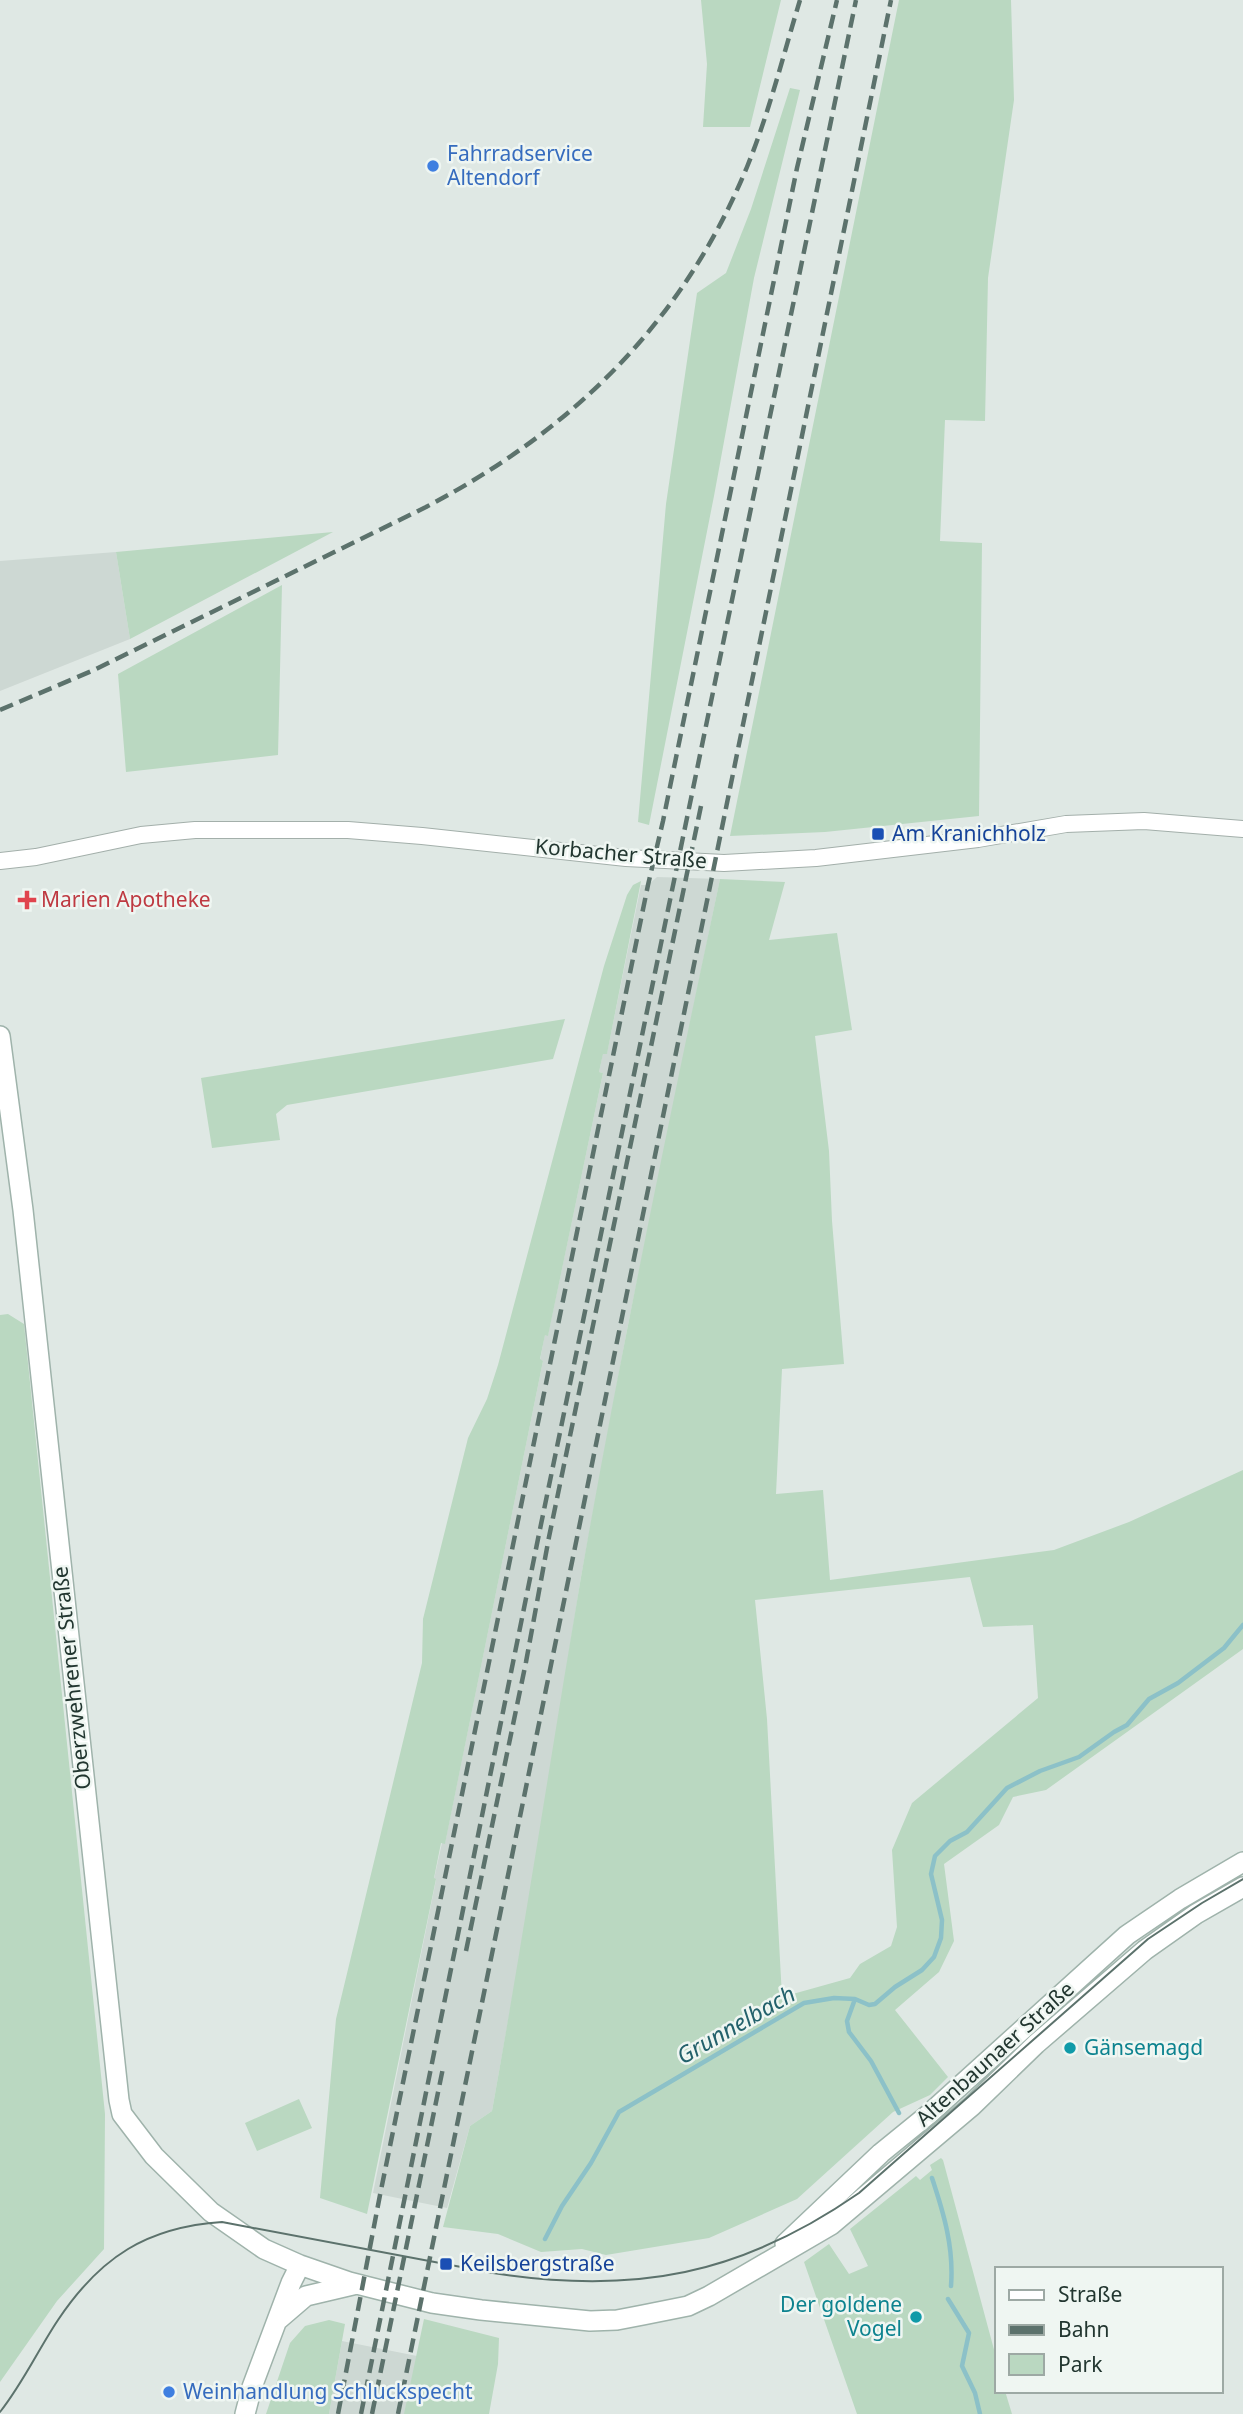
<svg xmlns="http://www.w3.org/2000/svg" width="1243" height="2414" viewBox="0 0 1243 2414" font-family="'Noto Sans',sans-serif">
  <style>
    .built { fill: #cdd8d3 }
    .green { fill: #bad8c1; fill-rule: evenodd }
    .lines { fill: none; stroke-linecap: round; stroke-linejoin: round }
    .stream { stroke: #8cc1c8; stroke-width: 4.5 }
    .tertiary-casing { stroke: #a3afaa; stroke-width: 18 }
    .secondary-casing { stroke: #9fb3ab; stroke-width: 22 }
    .tertiary { stroke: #fff; stroke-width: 16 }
    .secondary { stroke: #fff; stroke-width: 19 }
    .tram { stroke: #5c726c; stroke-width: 2 }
    .rail { stroke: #5c726c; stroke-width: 4.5; stroke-dasharray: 14 7; stroke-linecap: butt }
    .shop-dot { fill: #3f7fe0; stroke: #eff6f2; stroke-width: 2.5 }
    .transit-dot { fill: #1a4fb4; stroke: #eff6f2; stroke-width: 2.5 }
    .health-dot { fill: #e0444e; stroke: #eff6f2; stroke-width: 2.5 }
    .culture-dot { fill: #0f9aa8; stroke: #eff6f2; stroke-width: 2.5 }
    .labels { text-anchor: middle; stroke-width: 5; stroke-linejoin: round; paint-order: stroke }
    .shop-label { font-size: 21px; fill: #366cbe; stroke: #eff6f2; text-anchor: start }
    .transit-label { font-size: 21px; fill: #164399; stroke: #eff6f2; text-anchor: start }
    .street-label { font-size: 21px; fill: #223630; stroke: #eff6f2 }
    .health-label { font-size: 21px; fill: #be3a42; stroke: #eff6f2; text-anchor: start }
    .culture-label { font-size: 21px; fill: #0d838f; stroke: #eff6f2; text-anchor: start }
    .water-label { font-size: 23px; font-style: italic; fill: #23616b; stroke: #eff6f2 }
  </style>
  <rect width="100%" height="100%" fill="#dfe8e4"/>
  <path class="built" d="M116 552 130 639 0 691V561Z
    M657 877 720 879 627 1330 581 1577 528 1910 492 2111 470 2126 447 2208 373 2193 436 1880 434 1879 442 1843H445L543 1361 540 1360 545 1334 548 1335 603 1073 599 1072 603 1053H607L641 885H648Z
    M342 2341 417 2356 405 2414H329Z"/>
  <path class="green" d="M701 0H781L750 127H703L707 64Z
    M899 0H1011L1014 100 988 278 985 421 945 420 940 541 982 543 979 816 825 832 730 836Z
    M790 88 800 90 754 278 714 496 649 825 638 822 666 504 697 293 726 273 751 209Z
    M333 532 130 639 116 552Z
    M282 585 278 755 126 772 118 674Z
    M720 879 785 882 769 940 837 933 852 1030 815 1036 829 1151 832 1221 844 1364 782 1369 776 1494 823 1490 830 1580 1054 1550 1129 1522 1243 1470V1649L1046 1790 1013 1797 999 1825 944 1864 954 1941 939 1972 895 2010 948 2077 930 2095 893 2112 797 2199 709 2238 606 2255 582 2249 541 2252 498 2234 443 2227 470 2126 492 2111C524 1933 551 1754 581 1577 622 1343 671 1111 720 879ZM970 1577 983 1627 1033 1625 1038 1698 912 1803 892 1850 897 1927 891 1946 860 1964 850 1978 782 1997 767 1719 755 1600Z
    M641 881 607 1054H603L599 1072 603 1073 548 1336 545 1335 540 1359 543 1361 445 1844 441 1843 434 1878 436 1879 367 2214 320 2198 336 2019 422 1663 423 1619 468 1438 487 1399 498 1365 604 966 627 895 633 885Z
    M565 1019 553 1059 287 1105 276 1114 280 1140 212 1148 201 1078Z
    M8 1314 24 1324 105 2114 104 2249 57 2301 0 2382V1315Z
    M299 2099 312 2128 257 2151 245 2123Z
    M941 2158 943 2160 996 2357V2391H1005L1012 2414H857L804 2262 829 2244 849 2274 868 2266 850 2229 916 2176 920 2180 932 2170 930 2165Z
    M424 2319 499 2338 498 2364 489 2414H404Z
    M329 2320 345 2324 329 2414H266L290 2343 305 2326Z"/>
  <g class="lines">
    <path class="stream" d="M855 1999 847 2021 849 2032 871 2061 899 2113
      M932 2178C944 2214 954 2248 951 2286
      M545 2239 562 2206 591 2163 619 2112 804 2003 834 1998 855 1999 869 2005 875 2004 895 1987 922 1970 934 1957 941 1938 942 1920 931 1874 935 1856 950 1841 967 1832 1007 1788 1040 1771 1079 1757 1114 1732 1127 1725 1149 1699 1178 1683 1224 1648 1243 1625
      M948 2299 969 2333 962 2366 975 2393 980 2414"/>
    <defs>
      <path id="tertiary" d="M0 861 36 857 141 835 195 830H348L422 836 626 858 724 863 816 858 978 839 1066 824 1144 821 1243 829"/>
      <path id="secondary" d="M0 1036 23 1210 119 2100 122 2114 154 2156 211 2212 264 2249 300 2265 349 2282 432 2303 481 2310 590 2321 617 2320 643 2315 688 2306 709 2296 831 2225 972 2106 1036 2044 1145 1950 1196 1914 1243 1887
        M785 2244 881 2153 929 2114 1127 1935 1180 1899 1243 1862
        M278 2320 306 2296 357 2284
        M245 2414 252 2387 291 2283 300 2265"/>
    </defs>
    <use href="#tertiary" class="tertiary-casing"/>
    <use href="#secondary" class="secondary-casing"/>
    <use href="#tertiary" class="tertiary"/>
    <use href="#secondary" class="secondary"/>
    <path class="tram" d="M0 2412C23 2383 38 2350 58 2320 100 2257 147 2227 222 2222L493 2273C635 2295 741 2275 859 2193L1148 1939 1202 1903 1243 1879"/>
    <path class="rail" d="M0 710 94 670 426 507C573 430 683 322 747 167 769 113 783 56 800 0
      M466 1951 526 1662 549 1537 701 806
      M338 2414 380 2195 648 885 663 821 797 168 837 0
      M361 2414 539 1534 856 0
      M372 2414 443 2068
      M398 2414 891 0"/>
  </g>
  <g class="shop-dot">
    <circle cx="433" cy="166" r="7"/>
    <circle cx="169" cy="2392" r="7"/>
  </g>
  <g class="transit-dot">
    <rect x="871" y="827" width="14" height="14" rx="3.5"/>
    <rect x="439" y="2257" width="14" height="14" rx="3.5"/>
  </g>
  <path class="health-dot" d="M23.5 889.5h7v7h7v7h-7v7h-7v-7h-7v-7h7z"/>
  <g class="culture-dot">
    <circle cx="1070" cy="2048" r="7"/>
    <circle cx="916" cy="2317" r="7"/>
  </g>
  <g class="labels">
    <g class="shop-label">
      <text x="447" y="161">Fahrradservice<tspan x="447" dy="24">Altendorf</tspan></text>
      <text x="183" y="2399">Weinhandlung Schluckspecht</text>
    </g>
    <g class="transit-label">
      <text x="892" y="841">Am Kranichholz</text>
      <text x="460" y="2271">Keilsbergstraße</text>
    </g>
    <g class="street-label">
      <text transform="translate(621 854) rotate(5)" y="7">Korbacher Straße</text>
      <text transform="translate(72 1678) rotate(-96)" y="7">Oberzwehrener Straße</text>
      <text transform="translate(995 2054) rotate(-42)" y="7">Altenbaunaer Straße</text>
    </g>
    <g class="health-label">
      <text x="41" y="907">Marien Apotheke</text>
    </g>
    <g class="culture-label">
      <text x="1084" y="2055">Gänsemagd</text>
      <text x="902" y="2312" text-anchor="end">Der goldene<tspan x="902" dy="24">Vogel</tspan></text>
    </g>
    <g class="water-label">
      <text transform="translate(736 2025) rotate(-30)" y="8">Grunnelbach</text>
    </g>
  </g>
  <rect x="995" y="2267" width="228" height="126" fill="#eff6f2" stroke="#9da9a4" stroke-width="2"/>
  <rect x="1009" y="2290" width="35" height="10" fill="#ffffff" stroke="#9da9a4" stroke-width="2"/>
  <text x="1058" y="2302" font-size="21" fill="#223630">Straße</text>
  <rect x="1009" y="2325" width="35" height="10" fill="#5c726c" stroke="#9da9a4" stroke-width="2"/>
  <text x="1058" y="2337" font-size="21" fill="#223630">Bahn</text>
  <rect x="1009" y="2354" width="35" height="21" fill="#bad8c1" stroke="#9da9a4" stroke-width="2"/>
  <text x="1058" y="2372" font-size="21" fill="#223630">Park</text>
</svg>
